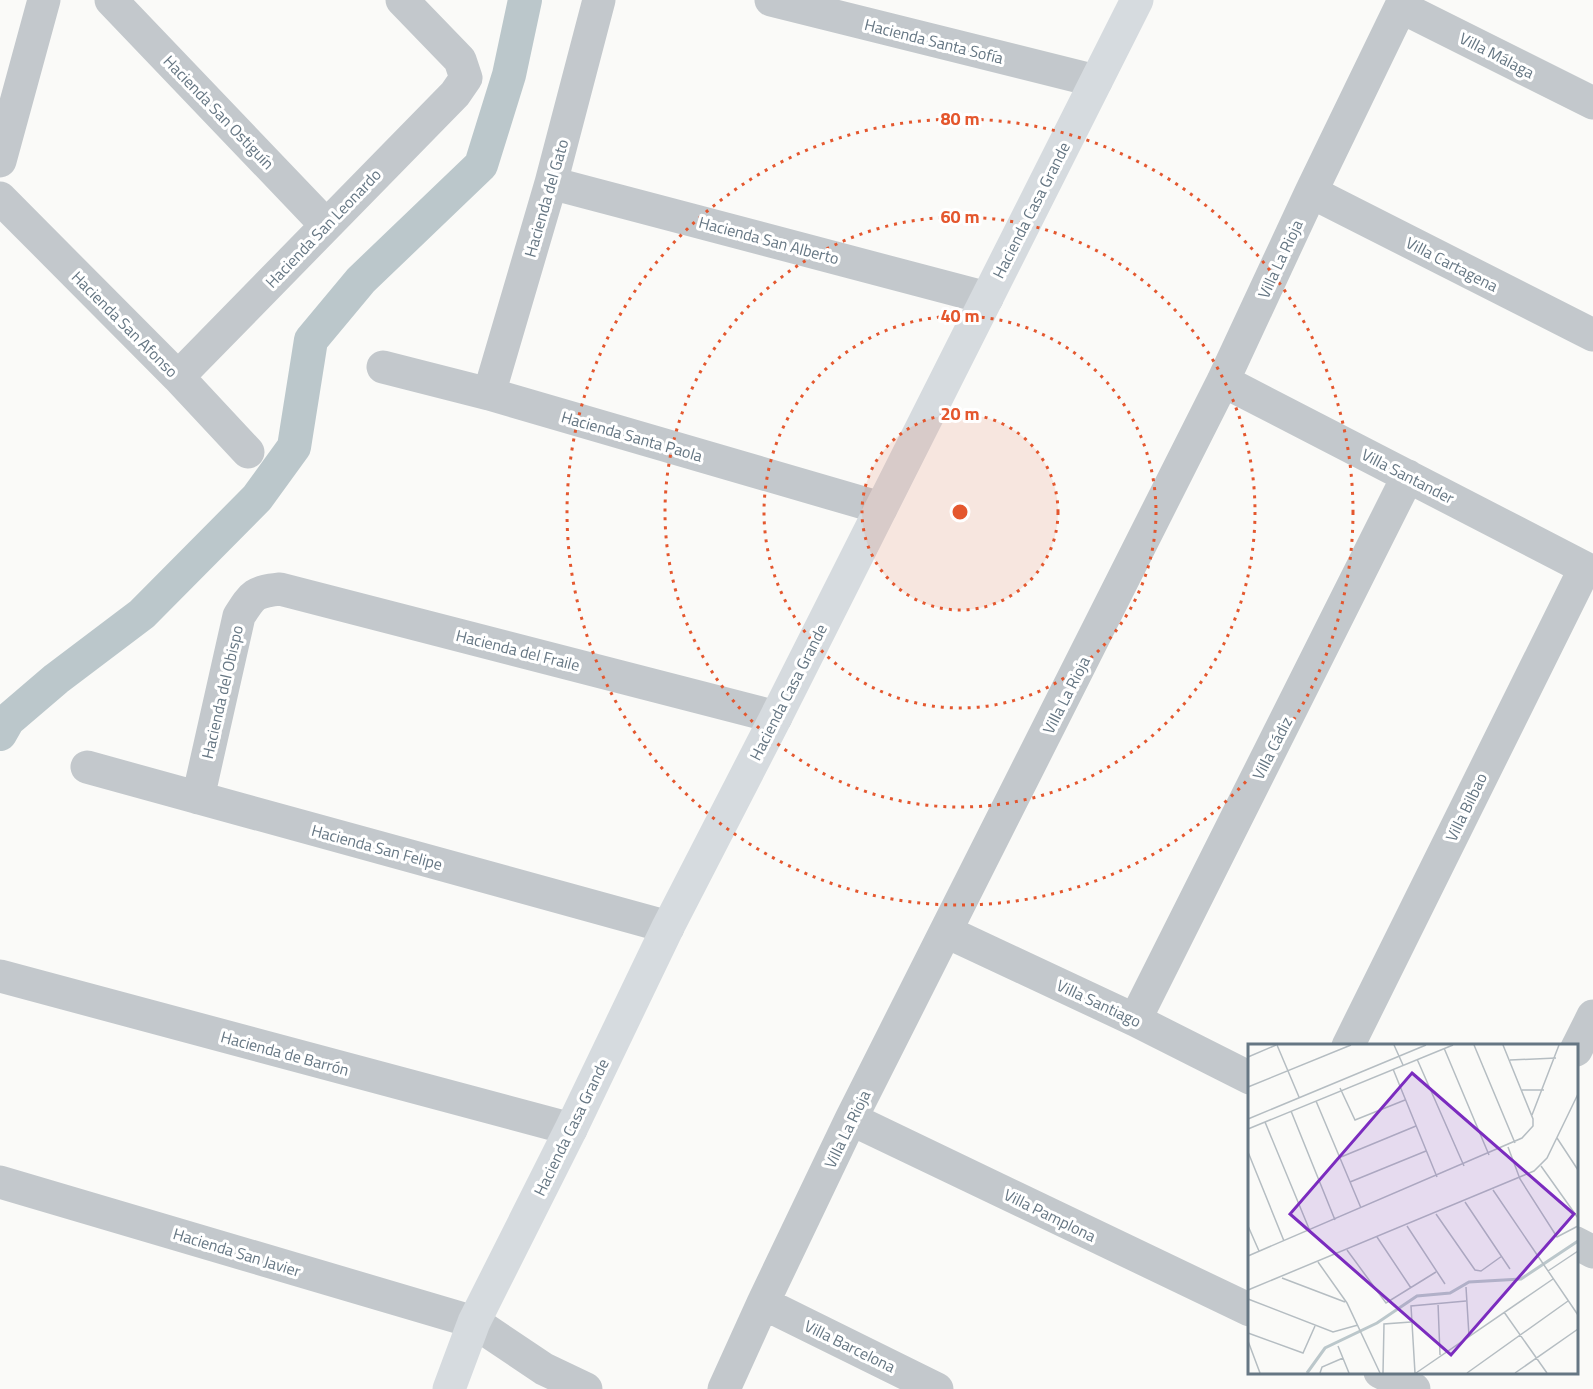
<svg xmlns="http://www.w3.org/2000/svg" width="1593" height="1389" viewBox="0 0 1593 1389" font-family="'Titillium Web',sans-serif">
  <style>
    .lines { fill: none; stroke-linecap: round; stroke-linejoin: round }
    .canal { stroke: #bbc7cb; stroke-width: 34 }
    .street { stroke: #c3c8cc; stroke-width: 33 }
    .secondary { stroke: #d6dbdf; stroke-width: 33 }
    .ring { fill: none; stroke: #e4572e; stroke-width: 3; stroke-dasharray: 3 6 }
    .labels { text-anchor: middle; stroke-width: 6; stroke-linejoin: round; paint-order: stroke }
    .street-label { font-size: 16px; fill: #657683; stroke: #fff }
    .inset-river { fill: none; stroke: #bbc7cb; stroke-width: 3 }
    .inset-road { fill: none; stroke: #b5bdc2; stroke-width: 1.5 }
    .view { fill: #7b2cbf; fill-opacity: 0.15; stroke: #7b2cbf; stroke-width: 3 }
    .inset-edge { fill: none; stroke: #657683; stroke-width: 3 }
    .centre { fill: #e4572e; stroke: #fff; stroke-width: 3 }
    .ring-label { font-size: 18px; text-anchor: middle; font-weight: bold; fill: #e4572e; stroke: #fff; stroke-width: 6; stroke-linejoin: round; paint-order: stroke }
  </style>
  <rect width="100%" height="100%" fill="#fafaf8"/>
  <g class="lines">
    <path class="canal" d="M0 734 8 720 56 679 142 614 257 498 294 447 311 340 361 280 481 165 509 75 525 0"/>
    <path class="street" d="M111 0 326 225
      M771 0 1096 81
      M1401 7 1593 103
      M0 161 44 0
      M551 183 987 298
      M1311 192 1593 335
      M0 198 178 377 248 452
      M383 367 489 394 881 508
      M178 377 455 94 466 78 460 60 402 0
      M1223 381 1593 572
      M489 394 551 183 599 0
      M87 767 668 927
      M198 798 239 616C253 594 254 592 280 589L776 717
      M947 932 1135 1020 1250 1078
      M0 976 571 1129
      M1135 1020 1408 476
      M1348 1046 1585 568
      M1576 1050 1593 1016
      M851 1119 1250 1310
      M0 1182 474 1322 544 1369 586 1389
      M1576 1243 1593 1252
      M763 1303 937 1389
      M1380 1372 1414 1389
      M724 1389 763 1303 851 1119 1223 381 1311 192 1404 0"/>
    <path class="secondary" d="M449 1389 474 1322 571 1129 668 927 776 717 1137 0"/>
  </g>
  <circle cx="960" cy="512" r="98" fill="#e4572e" fill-opacity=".12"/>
  <g class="ring">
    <circle cx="960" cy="512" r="98"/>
    <circle cx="960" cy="512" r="196"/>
    <circle cx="960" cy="512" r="295"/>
    <circle cx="960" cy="512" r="393"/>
  </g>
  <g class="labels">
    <g class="street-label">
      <text transform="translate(934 41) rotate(14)" y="6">Hacienda Santa Sofía</text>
      <text transform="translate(1497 55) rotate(27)" y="6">Villa Málaga</text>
      <text transform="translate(219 112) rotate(46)" y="6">Hacienda San Ostiguín</text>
      <text transform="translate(546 198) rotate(-74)" y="6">Hacienda del Gato</text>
      <text transform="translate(1031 210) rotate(-63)" y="6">Hacienda Casa Grande</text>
      <text transform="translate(323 228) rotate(-46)" y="6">Hacienda San Leonardo</text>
      <text transform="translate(769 240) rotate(15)" y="6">Hacienda San Alberto</text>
      <text transform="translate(1280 259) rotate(-65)" y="6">Villa La Rioja</text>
      <text transform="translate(1452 264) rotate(27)" y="6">Villa Cartagena</text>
      <text transform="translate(125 324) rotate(45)" y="6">Hacienda San Afonso</text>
      <text transform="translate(632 436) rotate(16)" y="6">Hacienda Santa Paola</text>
      <text transform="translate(1408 476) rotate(27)" y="6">Villa Santander</text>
      <text transform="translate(518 650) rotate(14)" y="6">Hacienda del Fraile</text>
      <text transform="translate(222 692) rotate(-77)" y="6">Hacienda del Obispo</text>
      <text transform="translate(788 692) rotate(-63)" y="6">Hacienda Casa Grande</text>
      <text transform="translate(1066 695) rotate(-63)" y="6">Villa La Rioja</text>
      <text transform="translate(1272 748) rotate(-63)" y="6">Villa Cádiz</text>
      <text transform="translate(1466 807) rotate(-64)" y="6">Villa Bilbao</text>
      <text transform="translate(377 847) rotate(15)" y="6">Hacienda San Felipe</text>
      <text transform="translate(1099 1003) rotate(25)" y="6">Villa Santiago</text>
      <text transform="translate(285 1053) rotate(15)" y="6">Hacienda de Barrón</text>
      <text transform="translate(571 1127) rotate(-64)" y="6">Hacienda Casa Grande</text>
      <text transform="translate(847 1129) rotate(-64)" y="6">Villa La Rioja</text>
      <text transform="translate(1050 1215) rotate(26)" y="6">Villa Pamplona</text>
      <text transform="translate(237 1252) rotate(17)" y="6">Hacienda San Javier</text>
      <text transform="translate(850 1346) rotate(26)" y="6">Villa Barcelona</text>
    </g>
  </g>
  <g transform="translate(1248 1044)">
    <rect width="330" height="330" fill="#fafaf8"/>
    <path class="inset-river" d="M59 329 77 304 129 279 169 252 202 249 221 238 273 235 330 197"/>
    <path class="inset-road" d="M29 1 51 53M146 1 155 21M226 1 267 99M196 4 241 111M0 13 28 1M169 15 216 122M262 16 308 14M145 25 189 133M0 43 103 1M92 44 107 76 157 56M274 46H296M68 57 113 164M43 67 87 176M284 71 311 1M0 75 178 1M17 78 62 187M0 85 205 1M309 94 330 126M260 103 272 135 309 193 330 182M0 108 36 197M93 113 168 82M293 122 330 174M102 138 178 107M245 146 330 271M217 158 262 225M188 170 227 226 233 227 254 212M0 182 11 207M159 182 197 240M129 193 163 244M99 206 138 259 188 228M0 212 274 94 285 82V75L255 1M70 218 99 259 132 329M300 227 330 207M34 234 97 258M218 243 221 292M0 246 286 127 299 114 330 50M0 255 85 288 110 281M190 259 192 311M256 268 299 329M0 289 55 309 67 282M0 297 12 329M90 302 101 329M72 329 74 323 95 314M135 329 136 280 163 278M167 329 163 262 218 257M168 329 305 235M219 329 320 257M267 329 330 285"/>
    <path class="view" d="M164 29 326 170 203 311 42 170Z"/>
    <rect width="330" height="330" class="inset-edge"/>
  </g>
  <circle cx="960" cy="512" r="9" class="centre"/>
  <g class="ring-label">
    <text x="960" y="125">80 m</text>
    <text x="960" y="223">60 m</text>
    <text x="960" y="322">40 m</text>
    <text x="960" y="420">20 m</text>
  </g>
</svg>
